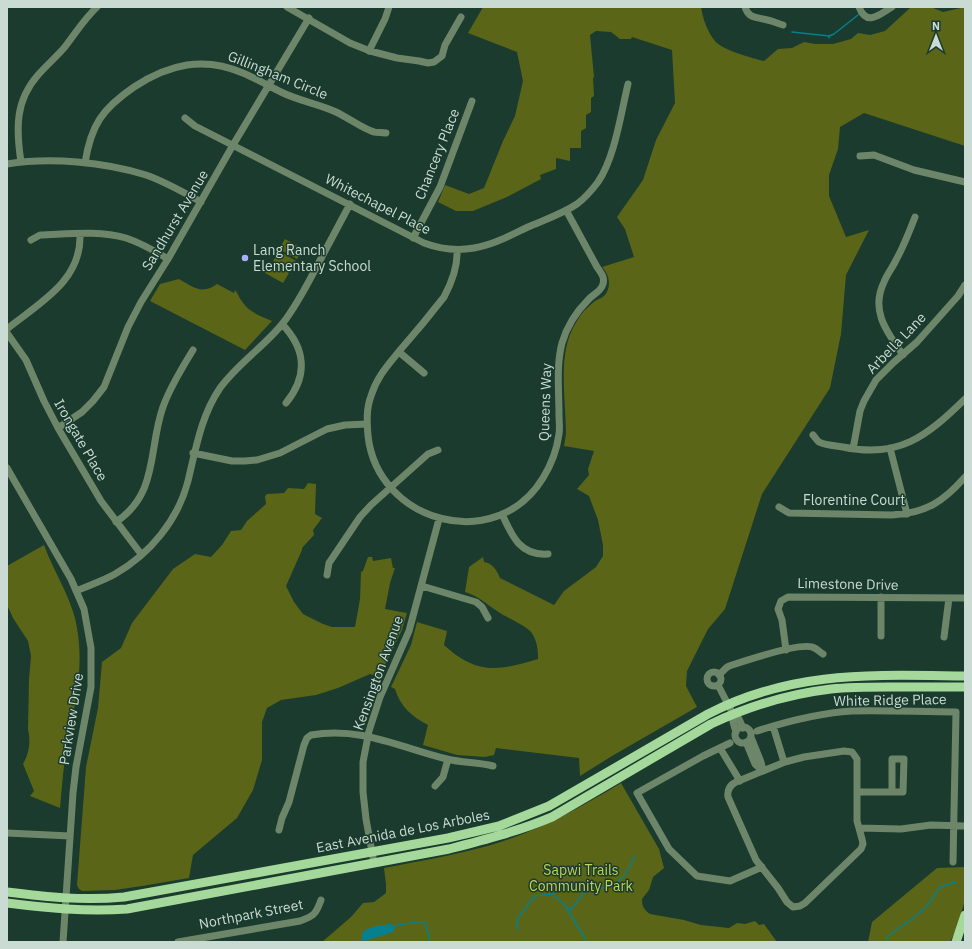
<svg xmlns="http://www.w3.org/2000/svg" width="972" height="949" viewBox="0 0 972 949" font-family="'IBM Plex Sans',sans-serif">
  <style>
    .green { fill: #5a6518 }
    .water { fill: #04808f }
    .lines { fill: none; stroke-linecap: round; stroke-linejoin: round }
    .stream { stroke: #04808f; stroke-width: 1.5 }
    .minor { stroke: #6d8669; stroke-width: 7 }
    .major { stroke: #a5d99b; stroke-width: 9 }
    .poi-dot { fill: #a8b0fc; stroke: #1a3b2d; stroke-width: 1.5 }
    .labels { text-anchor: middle; stroke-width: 3; stroke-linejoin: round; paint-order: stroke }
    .street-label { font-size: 14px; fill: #c9dbd2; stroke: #1a3b2d }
    .poi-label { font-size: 14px; fill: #c9dbd2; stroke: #1a3b2d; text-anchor: start }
    .park-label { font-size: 14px; fill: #c0d35a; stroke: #1a3b2d }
  </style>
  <rect width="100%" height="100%" fill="#1a3b2d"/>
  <path class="green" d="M483 7H701C703 19 707 31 715 41 722 50 752 58 764 61L778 49 792 48 804 42 815 44H833L851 39 858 33 870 35 885 31 911 7H931L943 12 965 7V146L864 113 840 127 838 149 829 175V196L846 237 869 230 846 275 841 334 830 388 762 494 725 609 708 629 687 671 686 686 697 707 612 756 580 776 579 758 496 748 494 755 485 757 457 755 423 745 428 725C412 717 400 706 395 689L391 687 411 645 417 622 447 631 444 645C477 675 498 671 538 659 538 649 537 640 531 632 525 625 505 617 497 611 486 604 479 596 465 592L469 567 483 557 484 562C492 563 497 570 500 578L554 605 564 591 596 567 603 556V545L598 520 589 496 577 489 589 475 588 469 594 451 564 446 566 434C566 402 558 359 572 330 575 324 579 317 583 312 587 308 591 304 595 301 598 299 602 298 605 295 612 286 609 274 602 267L634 257 625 229 617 217 643 180 656 140 675 103 672 50 632 37 631 39H620L611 32 596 31 590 35 594 77 593 78 594 96 591 98V112L586 115V128L581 131V148H570V161L556 158V169L540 175 541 179 507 197 473 211H456L438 202 445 185 469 194 484 188 503 141 515 116 523 81 517 52 468 33Z
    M285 239 303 249 297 259 279 249Z
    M279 251 296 261 290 271 273 261Z
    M271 263 289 273 283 283 265 273Z
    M179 279C193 287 202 295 217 284L234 293 235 290C239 295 240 300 244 304 249 312 263 317 272 321L245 350 150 301 160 284Z
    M308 483 316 484 315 514 322 518 313 530 314 535 302 548V550L286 586 294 602 303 614 323 624 332 627H355L360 599 361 572 363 571 368 557H372L373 561 391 558 393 568H395L390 583 385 609 407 613 402 630 379 677 370 674 338 688 316 695 281 700 267 708 262 722V760L253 790 237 818 193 855 189 878 142 886 115 890 82 891 79 889 77 885 86 767 98 708 102 662 121 648 132 623 173 569 195 554 211 557 222 545 231 531 241 530 247 521 266 504 265 496 267 494 284 493 288 488 304 489Z
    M44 545C53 570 68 592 75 618 86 665 75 701 67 747 63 767 62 788 60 808L30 796 34 791 23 764C29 754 31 741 28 729L29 679 31 656 28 641 13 618 7 605V566Z
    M621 783 659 849 664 868 653 877 649 890 642 899C642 906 644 910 650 914L684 920 701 925 729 928 737 923 745 924 755 921 759 925 764 924 777 942H322L351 917 363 903 374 902 386 893V884L384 868C420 861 456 855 491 845 538 831 580 808 621 783Z
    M965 867V900L957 928 950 942H868L872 922 937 868Z"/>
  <path class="water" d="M392 924 395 928 393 932 362 942V933L367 929 376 926Z"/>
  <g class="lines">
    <path class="stream" d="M792 32 829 36
      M829 38V36L834 34 858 15
      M552 894 555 890 561 886H574L585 892 614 885 625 875 635 856
      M567 908 571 909 585 892
      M393 926 417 922H425L430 941 431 942
      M518 930 517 919 535 896 552 894 564 904 587 942
      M886 942 888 936 916 916 928 905 940 887 956 882"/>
    <path class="minor" d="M287 7 350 43 370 51 397 58 419 61 428 63 434 62 442 56 445 45 461 17
      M745 7C748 17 754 17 763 19 770 20 776 23 783 25
      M859 7C867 28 881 13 892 7
      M369 51 385 19 389 7
      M185 118 195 126 424 243C440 249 457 251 474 248 493 245 511 235 528 227 544 220 562 214 577 204 585 198 592 190 598 182 615 157 621 113 628 84
      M860 156 874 155 914 170 965 182
      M21 162C16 129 15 101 38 75 47 65 56 57 64 48 75 34 84 19 97 7
      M85 163C91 125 102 109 134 87 169 64 204 56 243 73 257 79 269 86 281 92 299 101 319 104 336 112 347 117 363 129 374 132 377 133 382 132 386 133
      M7 164C51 157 104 162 146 175 166 182 183 192 201 202
      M413 238 440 187 472 101
      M31 240 40 235C68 234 99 230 126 238 141 243 155 251 168 259
      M457 250C458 267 452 282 444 297 430 315 416 332 401 349 389 364 377 376 371 396 366 409 367 423 368 436 378 523 496 555 543 478 551 465 557 449 559 434 560 428 559 421 559 415 559 391 556 366 562 343 567 326 576 312 588 300 593 294 601 292 603 284 605 277 601 273 597 267L566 210
      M282 324C306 349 308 376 286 403
      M7 329C39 303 82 281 80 234
      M7 333 26 360 44 401 58 428 101 501 141 554
      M399 352 424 373
      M903 355C887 332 870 311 884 282 887 274 893 267 896 260 904 246 909 232 915 217
      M58 428 82 412 93 401 104 387 128 327 141 302 168 259 233 145 309 18
      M813 435C815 437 817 441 819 442 824 445 837 446 843 447 899 459 927 436 965 399
      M890 448 907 514
      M853 449 860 411 864 401 876 380 893 363 917 342 958 296 965 285
      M193 453 232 461H245L257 460 280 453 327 429 345 425 367 424
      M7 468 71 579 84 609 91 648V687L76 767 73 793 63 942
      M779 507 789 513 892 515C926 513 943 502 965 477
      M502 514C512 536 520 556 548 554
      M116 522C159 493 148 449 163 407 170 387 182 368 193 350
      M327 575 329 563 360 517 371 505 428 454 438 450
      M422 586 476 602 482 607 488 618
      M76 591C89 585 103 581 115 574 150 554 178 520 188 481 196 448 201 416 220 388 238 363 265 346 283 323 297 305 307 285 317 266 328 245 339 225 350 204
      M881 636V597
      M944 637 949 598
      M786 650 782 620 778 609 781 601 788 597 965 598
      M707 679a7 7 0 1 1 14 0a7 7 0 1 1-14 0Z
      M719 675 726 668 729 666C744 661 798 643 812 647 816 648 820 652 823 654
      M718 685 733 714V722L736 732
      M733 714 739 719 743 728
      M773 726 784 762
      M735 735a8 8 0 1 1 16 0a8 8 0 1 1-16 0Z
      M757 731C788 721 819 713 852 711 887 710 922 712 956 712L953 862
      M751 737 761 762 763 771
      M746 742 755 764 763 771
      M730 743 703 756 637 793 669 849 697 876 730 881 762 867
      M720 748 740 781
      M844 751 852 752 857 759V821L862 839 863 844 861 849 805 903 800 906 793 907 787 902 778 888 756 860 728 797C727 790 730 785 736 782L785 762 804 757Z
      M435 786 443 777 448 759
      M857 792H903L904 759H892V792
      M859 828 901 829 931 825 965 826
      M279 830 282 818 289 802 304 745 307 738 311 735C361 726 401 748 447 759 462 763 478 762 493 766
      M7 833 70 836
      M374 863 366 819 363 792V762L369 731 380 697 409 631 439 519
      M178 942 300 921C314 916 316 914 321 900"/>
    <path class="major" d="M7 892C47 897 84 901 124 897L448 838 499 826 549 806 708 714C793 670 873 675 965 676
      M7 903C47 908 86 912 127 909L449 849C484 840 519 831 552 817L711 724C749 706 789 694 831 689 850 687 870 687 889 687 914 687 940 687 965 687
      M956 942 965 915"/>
  </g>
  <circle class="poi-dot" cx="245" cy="258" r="4"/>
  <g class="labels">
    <g class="street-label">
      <text transform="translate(278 75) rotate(22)" y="5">Gillingham Circle</text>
      <text transform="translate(437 154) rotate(-68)" y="5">Chancery Place</text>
      <text transform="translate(378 204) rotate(27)" y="5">Whitechapel Place</text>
      <text transform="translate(175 220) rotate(-59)" y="5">Sandhurst Avenue</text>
      <text transform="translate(896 343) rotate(-46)" y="5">Arbella Lane</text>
      <text transform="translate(545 402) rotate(-88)" y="5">Queens Way</text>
      <text transform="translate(81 440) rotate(60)" y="5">Irongate Place</text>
      <text x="854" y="505">Florentine Court</text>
      <text transform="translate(848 584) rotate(1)" y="5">Limestone Drive</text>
      <text transform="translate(378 673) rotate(-70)" y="5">Kensington Avenue</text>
      <text transform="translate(890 700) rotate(-1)" y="5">White Ridge Place</text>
      <text transform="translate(71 719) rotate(-81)" y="5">Parkview Drive</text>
      <text transform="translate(403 831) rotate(-11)" y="5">East Avenida de Los Arboles</text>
      <text transform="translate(251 914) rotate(-11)" y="5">Northpark Street</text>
    </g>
    <g class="poi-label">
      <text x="253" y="255">Lang Ranch<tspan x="253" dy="16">Elementary School</tspan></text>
    </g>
    <g class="park-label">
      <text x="581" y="875">Sapwi Trails<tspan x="581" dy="16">Community Park</tspan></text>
    </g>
  </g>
  <rect width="972" height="949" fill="none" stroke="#c9dbd2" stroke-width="16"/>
  <g transform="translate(936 36)" stroke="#1a3b2d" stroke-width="3" paint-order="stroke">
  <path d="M0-3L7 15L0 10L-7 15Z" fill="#c9dbd2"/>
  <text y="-6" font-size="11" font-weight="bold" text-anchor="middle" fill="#c9dbd2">N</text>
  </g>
</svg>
